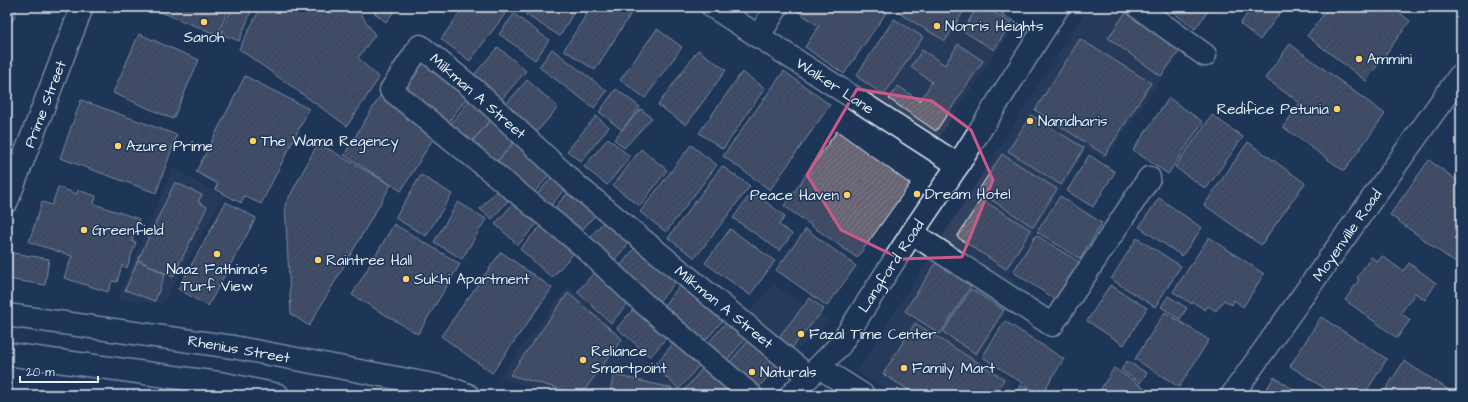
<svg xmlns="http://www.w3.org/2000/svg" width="1468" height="402" viewBox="0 0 1468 402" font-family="'Architects Daughter',sans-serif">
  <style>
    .built { fill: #33435f }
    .building { fill: url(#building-hatch); stroke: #e8f1f8 }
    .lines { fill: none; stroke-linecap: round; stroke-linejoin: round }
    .street-casing { stroke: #e8f1f8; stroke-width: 25 }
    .secondary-casing { stroke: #e8f1f8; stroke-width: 25 }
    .street { stroke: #1d3557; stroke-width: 22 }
    .secondary { stroke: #1d3557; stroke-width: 22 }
    .marked { fill: none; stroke: #cd598a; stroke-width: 3; stroke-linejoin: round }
    .poi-dot { fill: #ffd166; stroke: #1d3557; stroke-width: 1.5 }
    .labels { text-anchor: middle; stroke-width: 3; stroke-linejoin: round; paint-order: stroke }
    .poi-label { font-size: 15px; fill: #e8f1f8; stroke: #1d3557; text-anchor: start }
    .street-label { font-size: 15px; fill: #e8f1f8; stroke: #1d3557 }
  </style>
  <defs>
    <pattern id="building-hatch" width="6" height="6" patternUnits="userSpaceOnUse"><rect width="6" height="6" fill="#676472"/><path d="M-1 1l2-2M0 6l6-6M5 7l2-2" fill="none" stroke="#7d7b87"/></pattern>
  </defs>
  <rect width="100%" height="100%" fill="#1d3557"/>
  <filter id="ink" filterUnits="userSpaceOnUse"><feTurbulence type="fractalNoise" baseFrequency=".025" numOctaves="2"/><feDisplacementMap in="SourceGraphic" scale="8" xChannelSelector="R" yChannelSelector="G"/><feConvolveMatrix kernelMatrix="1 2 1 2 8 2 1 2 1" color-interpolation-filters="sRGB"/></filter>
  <g filter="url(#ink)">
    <path class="built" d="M908 7H1027L938 139 853 86Z
      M1088 7H1154L1192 35 1105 160 1087 149 1007 276 1022 286 978 358 1014 382 1006 395H895L857 371Z
      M173 168 223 197 163 304 117 299Z
      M773 284 830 321 748 395H559L498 378 568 286 680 391Z"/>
    <path class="building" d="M7 7H18L7 35Z
      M154 7H229L218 35 153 9Z
      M232 7H253L239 41 221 34Z
      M261 7H356L375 35 358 58 379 78 347 126 239 49Z
      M367 7H397L386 22Z
      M464 7H496L505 14 470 61 441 39Z
      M530 7H577L560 36 526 15Z
      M591 7H635L595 70 564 50Z
      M791 7H890L844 74 805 47 819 26Z
      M900 7H966L945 41 897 12Z
      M977 7H985L1011 23 994 50 963 31Z
      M1166 7H1211L1195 29Z
      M1252 7H1284L1260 40 1240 24Z
      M1329 7H1392L1410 21 1366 81 1307 36Z
      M1127 11 1181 49 1161 76 1108 38Z
      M514 14 549 40 535 60 499 34Z
      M894 19 923 37 884 95 856 76Z
      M657 29 682 47 645 98 620 80Z
      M139 34 199 60 173 119 113 93Z
      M1080 39 1151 83 1105 155 1035 110Z
      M958 44 983 61 936 131 889 99 898 86 920 101 932 82 911 67 922 50 945 65Z
      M1290 44 1385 114 1344 171 1283 127 1300 103 1265 78Z
      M498 47 526 71 499 102 472 77Z
      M552 49 607 91 594 108 539 67Z
      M698 50 726 70 686 125 658 105Z
      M426 56 472 91 444 128 398 93Z
      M784 71 830 105 770 190 723 156Z
      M742 72 765 88 723 149 699 133Z
      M245 76 309 109 261 204 244 196 241 203 215 189 218 184 196 172Z
      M527 80 558 107 537 132 506 104Z
      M616 89 640 107 622 130 599 112Z
      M380 96 438 131 401 191 344 155Z
      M473 96 495 115 469 145 448 127Z
      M1169 98 1203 122 1168 174 1133 150Z
      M81 100 177 135 156 193 60 158Z
      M641 109 652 118 624 148 614 139Z
      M495 115 517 139 493 166 469 145Z
      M1031 115 1084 148 1061 185 1008 151Z
      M1212 115 1243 137 1206 189 1175 167Z
      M596 116 609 127 581 162 567 151Z
      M837 131 910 184 857 258 784 206Z
      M608 138 630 157 607 185 584 167Z
      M517 139 553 170 530 198 493 166Z
      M1248 142 1305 183 1261 245 1204 205Z
      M318 143 391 185 309 326 291 314 285 205Z
      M691 145 717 165 666 232 640 212Z
      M641 149 667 170 640 206 613 186Z
      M1002 154 1057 189 1033 227 978 191Z
      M1089 155 1115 172 1093 207 1067 191Z
      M1429 160 1461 183V267L1390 215Z
      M722 166 750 186 695 258 668 238Z
      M555 173 568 185 547 210 534 198Z
      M421 175 452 194 426 236 395 218Z
      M175 182 202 195 198 202 207 207 173 277 138 260Z
      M502 184 513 195 492 219 480 209Z
      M58 187 77 194 78 190 96 196 94 204 139 219 132 241 136 242 127 268 122 265 117 282 112 281 108 292 64 278 72 256 29 242 42 202 52 205Z
      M572 188 599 211 575 238 548 215Z
      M752 192 785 216 779 225 792 234 780 251 733 218Z
      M1060 196 1102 223 1080 259 1037 232Z
      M518 198 541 219 518 245 495 224Z
      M1159 198 1202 228 1182 256 1139 227Z
      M981 199 1031 230 1006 269 957 237Z
      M226 202 256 218 208 306 178 289Z
      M458 202 486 219 462 259 434 242Z
      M607 218 632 240 609 266 584 244Z
      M546 220 578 248 552 278 520 249Z
      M394 224 460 264 418 334 352 295Z
      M730 229 775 261 750 295 705 263Z
      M806 229 856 266 827 306 776 270Z
      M1036 235 1079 262 1055 299 1013 272Z
      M1209 237 1264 274 1243 307 1234 300 1232 305 1224 300 1216 311 1208 306 1205 310 1193 302 1192 304 1173 292Z
      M1137 238 1181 266 1155 307 1111 279Z
      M638 244 679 278 655 306 615 272Z
      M7 252 49 259 45 285 7 279Z
      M501 252 552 288 492 373 441 336Z
      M1382 256 1403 271 1409 263 1436 283 1425 300 1415 293 1401 313 1410 320 1397 338 1345 300 1359 280 1357 278 1371 257 1378 262Z
      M138 260 165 274 155 301 125 290Z
      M936 263 971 286 940 334 905 311Z
      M600 266 634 297 611 323 577 292Z
      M685 280 724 319 699 348 658 312Z
      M1110 285 1147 308 1124 345 1087 321Z
      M971 289 1004 310 976 354 943 332Z
      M568 293 622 339 581 395 510 375Z
      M1168 296 1187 308 1180 319 1161 307Z
      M810 298 824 309 791 349 778 338Z
      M637 305 670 334 650 357 617 328Z
      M1165 312 1209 340 1179 387 1135 359Z
      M1321 317 1387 359 1364 395H1335L1290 366Z
      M730 318 749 334 721 367 702 350Z
      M1005 321 1064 359 1041 395 982 357Z
      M915 323 1004 379 994 395H917L883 374Z
      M752 337 780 363 758 388 729 363Z
      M676 340 702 362 679 389 654 366Z
      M1127 361 1147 373 1140 383 1121 370Z
      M1404 361 1457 395H1382Z
      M705 365 739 395H681Z
      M1114 368 1155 395H1097Z
      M614 375 672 388 670 395H609Z
      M1274 377 1302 395H1263Z
      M1021 385 1036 395H1015Z
      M829 390 833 395H823Z"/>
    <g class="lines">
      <defs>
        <path id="street" d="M713 7 958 165
          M1012 7 1046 25
          M1138 7 1205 55
          M758 37 777 7
          M7 201 82 7
          M912 233 1052 325 1149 178
          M751 395 641 301 583 246 391 90 420 46 476 91 576 185 809 377
          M1232 395 1461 74"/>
        <path id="secondary" d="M7 315 233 347 449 388 468 395
          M7 354 225 384 278 395
          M819 367 863 395
          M791 395 840 345 912 233 958 165 1058 7"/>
      </defs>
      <use href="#street" class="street-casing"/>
      <use href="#secondary" class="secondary-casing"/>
      <use href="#street" class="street"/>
      <use href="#secondary" class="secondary"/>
    </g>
  </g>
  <path d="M0 0H1468V402H0ZM857 89 932 101 971 130 993 180 962 257 901 259 841 230 807 175Z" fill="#1d3557" fill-opacity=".55" fill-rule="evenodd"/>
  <path class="marked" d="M857 89 932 101 971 130 993 180 962 257 901 259 841 230 807 175Z"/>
  <g class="poi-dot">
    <circle cx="204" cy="22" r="4"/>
    <circle cx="937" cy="26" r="4"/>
    <circle cx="1359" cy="59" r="4"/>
    <circle cx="1337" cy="109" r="4"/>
    <circle cx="1030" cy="121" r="4"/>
    <circle cx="253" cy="141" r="4"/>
    <circle cx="118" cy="146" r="4"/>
    <circle cx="917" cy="194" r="4"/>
    <circle cx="847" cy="195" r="4"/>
    <circle cx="84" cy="230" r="4"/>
    <circle cx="217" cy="254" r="4"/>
    <circle cx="318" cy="260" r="4"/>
    <circle cx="406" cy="279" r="4"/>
    <circle cx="801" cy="334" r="4"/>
    <circle cx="583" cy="360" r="4"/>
    <circle cx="904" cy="368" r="4"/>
    <circle cx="752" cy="372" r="4"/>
  </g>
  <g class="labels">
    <g class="poi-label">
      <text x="945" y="31">Norris Heights</text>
      <text x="204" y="42" text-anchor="middle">Sanoh</text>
      <text x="1367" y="64">Ammini</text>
      <text x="1329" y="114" text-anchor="end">Redifice Petunia</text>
      <text x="1038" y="126">Namdharis</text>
      <text x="261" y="146">The Wama Regency</text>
      <text x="126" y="151">Azure Prime</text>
      <text x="925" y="199">Dream Hotel</text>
      <text x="839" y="200" text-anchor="end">Peace Haven</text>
      <text x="92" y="235">Greenfield</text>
      <text x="326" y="265">Raintree Hall</text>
      <text x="217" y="274" text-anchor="middle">Naaz Fathima's<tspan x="217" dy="17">Turf View</tspan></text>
      <text x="414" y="284">Sukhi Apartment</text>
      <text x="809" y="339">Fazal Time Center</text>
      <text x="591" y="356">Reliance<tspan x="591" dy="17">Smartpoint</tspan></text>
      <text x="912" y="373">Family Mart</text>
      <text x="760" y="377">Naturals</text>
    </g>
    <g class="street-label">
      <text transform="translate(835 86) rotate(33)" y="5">Walker Lane</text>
      <text transform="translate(478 96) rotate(41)" y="5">Milkman A Street</text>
      <text transform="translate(45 104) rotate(-69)" y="5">Prime Street</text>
      <text transform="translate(1347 235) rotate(-55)" y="5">Moyenville Road</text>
      <text transform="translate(891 266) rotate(-57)" y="5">Langford Road</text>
      <text transform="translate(724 307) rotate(39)" y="5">Milkman A Street</text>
      <text transform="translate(239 349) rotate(10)" y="5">Rhenius Street</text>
    </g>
  </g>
  <rect width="1468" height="402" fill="none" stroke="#1d3557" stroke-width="24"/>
  <rect x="12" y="12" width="1444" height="378" fill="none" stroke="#e8f1f8" stroke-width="1.5" filter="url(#ink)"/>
  <path d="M20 376v6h78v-6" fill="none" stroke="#e8f1f8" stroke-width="2"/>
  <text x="26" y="376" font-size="12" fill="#e8f1f8" stroke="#1d3557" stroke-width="3" paint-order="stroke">20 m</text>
</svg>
